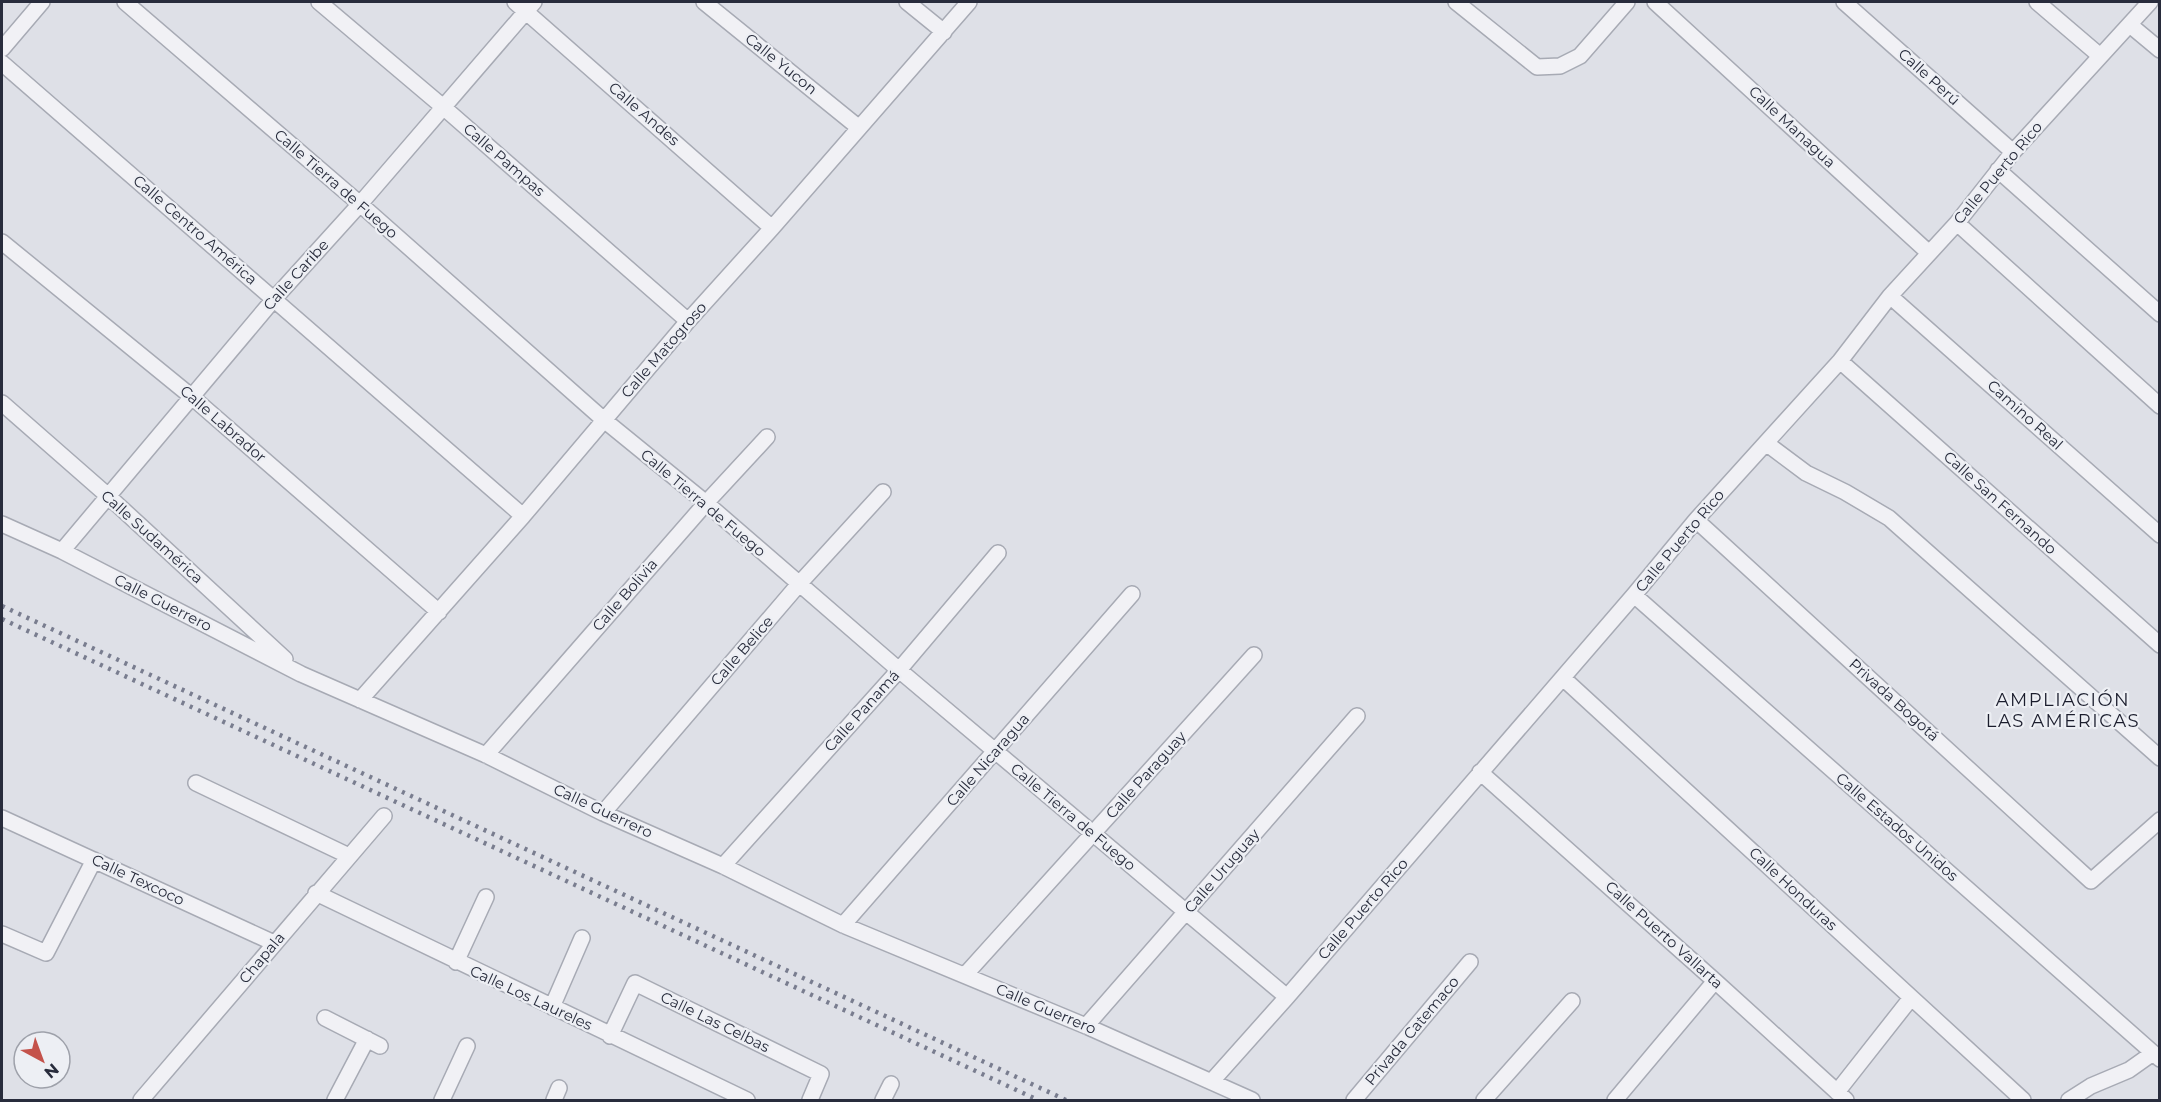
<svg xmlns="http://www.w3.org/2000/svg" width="2161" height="1102" viewBox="0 0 2161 1102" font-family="Montserrat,sans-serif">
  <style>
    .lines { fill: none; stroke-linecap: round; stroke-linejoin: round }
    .street-casing { stroke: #a7aab4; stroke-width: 18 }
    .street { stroke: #f1f1f5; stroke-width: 15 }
    .rail { stroke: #797d8f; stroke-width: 4.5; stroke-dasharray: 3 6; stroke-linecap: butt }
    .labels { text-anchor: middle; stroke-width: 4.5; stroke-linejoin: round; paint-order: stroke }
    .street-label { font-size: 15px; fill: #282c3c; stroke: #edeff4 }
    .quarter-label { font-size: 18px; letter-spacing: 1.5px; fill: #1b1d2d; stroke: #edeff4 }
  </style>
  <rect width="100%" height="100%" fill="#dee0e7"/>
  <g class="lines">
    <defs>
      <path id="street" d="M125 2 360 204 604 420 706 503 899 670 1287 997
        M319 2 442 106 688 321
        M515 2 772 228
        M704 2 858 127
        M907 2 944 32
        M1456 2 1537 67 1560 66 1580 56 1627 2
        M1655 2 1929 253
        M1844 2 2013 152
        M2037 2 2099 55
        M2130 25 2160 50
        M2 49 42 2
        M2 63 523 516
        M1998 170 2160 314
        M1957 223 2160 406
        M2 242 192 397 439 612
        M1890 296 2160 535
        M1840 361 2160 645
        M2 403 107 495 285 659
        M1766 443 1806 473 1845 492 1889 518 2160 758
        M1696 520 2091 881 2160 820
        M2 524 62 551 301 674 486 755 603 813 723 866 843 925 1086 1026 1252 1100
        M62 551 274 299 360 204 534 2
        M1634 595 2160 1059
        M1563 678 2023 1100
        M360 700 523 516 688 321 772 228 969 2
        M486 755 706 503 767 437
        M1480 772 1715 981 1846 1100
        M196 783 349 856
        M603 813 799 584 883 492
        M2 818 274 943
        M723 866 899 670 998 553
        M316 893 747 1100
        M843 925 1132 594
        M2 934 46 953 94 860
        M456 962 486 897
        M965 975 1254 655
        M552 1007 582 938
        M325 1018 380 1046
        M1086 1026 1357 716
        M610 1036 635 983 821 1074 810 1100
        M1212 1081 1287 997 1634 595 1696 520 1840 361 1890 296 1957 223 2013 152 2150 2
        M1837 1092 1911 998
        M141 1100 384 816
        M335 1100 367 1039
        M442 1100 467 1046
        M554 1100 559 1088
        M883 1100 891 1084
        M1354 1100 1470 962
        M1484 1100 1572 1001
        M1615 1100 1715 981
        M2069 1100 2091 1086 2129 1070 2153 1053"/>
    </defs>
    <use href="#street" class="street-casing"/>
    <use href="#street" class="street"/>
    <path class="rail" d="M2 606 1066 1100
      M2 619 1038 1100"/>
  </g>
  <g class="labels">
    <g class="street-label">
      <text transform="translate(781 64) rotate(39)" y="5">Calle Yucon</text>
      <text transform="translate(1929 77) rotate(42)" y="5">Calle Perú</text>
      <text transform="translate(644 114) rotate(41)" y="5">Calle Andes</text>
      <text transform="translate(1792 127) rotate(43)" y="5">Calle Managua</text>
      <text transform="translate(504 160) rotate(41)" y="5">Calle Pampas</text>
      <text transform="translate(1998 173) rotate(-50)" y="5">Calle Puerto Rico</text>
      <text transform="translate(336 184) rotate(41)" y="5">Calle Tierra de Fuego</text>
      <text transform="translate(195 230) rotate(41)" y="5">Calle Centro América</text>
      <text transform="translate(296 275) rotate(-48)" y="5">Calle Caribe</text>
      <text transform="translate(664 350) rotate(-49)" y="5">Calle Matogroso</text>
      <text transform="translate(2025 415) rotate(42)" y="5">Camino Real</text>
      <text transform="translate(223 424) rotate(41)" y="5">Calle Labrador</text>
      <text transform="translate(703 503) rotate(40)" y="5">Calle Tierra de Fuego</text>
      <text transform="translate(2000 503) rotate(42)" y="5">Calle San Fernando</text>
      <text transform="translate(152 537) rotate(42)" y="5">Calle Sudamérica</text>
      <text transform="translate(1680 541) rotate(-50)" y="5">Calle Puerto Rico</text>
      <text transform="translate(625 595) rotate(-49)" y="5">Calle Bolivia</text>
      <text transform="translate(163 603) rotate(27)" y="5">Calle Guerrero</text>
      <text transform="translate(742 651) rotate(-49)" y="5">Calle Belice</text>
      <text transform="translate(1894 700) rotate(42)" y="5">Privada Bogotá</text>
      <text transform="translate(862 711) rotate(-48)" y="5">Calle Panamá</text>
      <text transform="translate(988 760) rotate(-49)" y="5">Calle Nicaragua</text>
      <text transform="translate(1146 775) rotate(-48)" y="5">Calle Paraguay</text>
      <text transform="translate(603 811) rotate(25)" y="5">Calle Guerrero</text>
      <text transform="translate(1073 817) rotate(40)" y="5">Calle Tierra de Fuego</text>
      <text transform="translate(1897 827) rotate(41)" y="5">Calle Estados Unidos</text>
      <text transform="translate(1222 871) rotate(-49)" y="5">Calle Uruguay</text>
      <text transform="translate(138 880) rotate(25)" y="5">Calle Texcoco</text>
      <text transform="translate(1793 889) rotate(43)" y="5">Calle Honduras</text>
      <text transform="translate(1363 909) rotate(-49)" y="5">Calle Puerto Rico</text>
      <text transform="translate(1664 935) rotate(42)" y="5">Calle Puerto Vallarta</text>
      <text transform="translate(262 958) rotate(-50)" y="5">Chapala</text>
      <text transform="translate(531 998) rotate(25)" y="5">Calle Los Laureles</text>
      <text transform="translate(1046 1009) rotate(23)" y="5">Calle Guerrero</text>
      <text transform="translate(715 1022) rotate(26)" y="5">Calle Las Celbas</text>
      <text transform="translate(1412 1031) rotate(-50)" y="5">Privada Catemaco</text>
    </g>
    <g class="quarter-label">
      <text x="2063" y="706">AMPLIACIÓN<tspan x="2063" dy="21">LAS AMÉRICAS</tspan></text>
    </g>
  </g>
  <rect width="2161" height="1102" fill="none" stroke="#282c3c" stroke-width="6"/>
  <g transform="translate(42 1060) rotate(139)"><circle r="28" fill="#edeff4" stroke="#9ea1aa" stroke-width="1.5"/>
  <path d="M0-4.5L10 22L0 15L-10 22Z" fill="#c4524b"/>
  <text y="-9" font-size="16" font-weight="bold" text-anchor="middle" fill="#282c3c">N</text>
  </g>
</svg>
